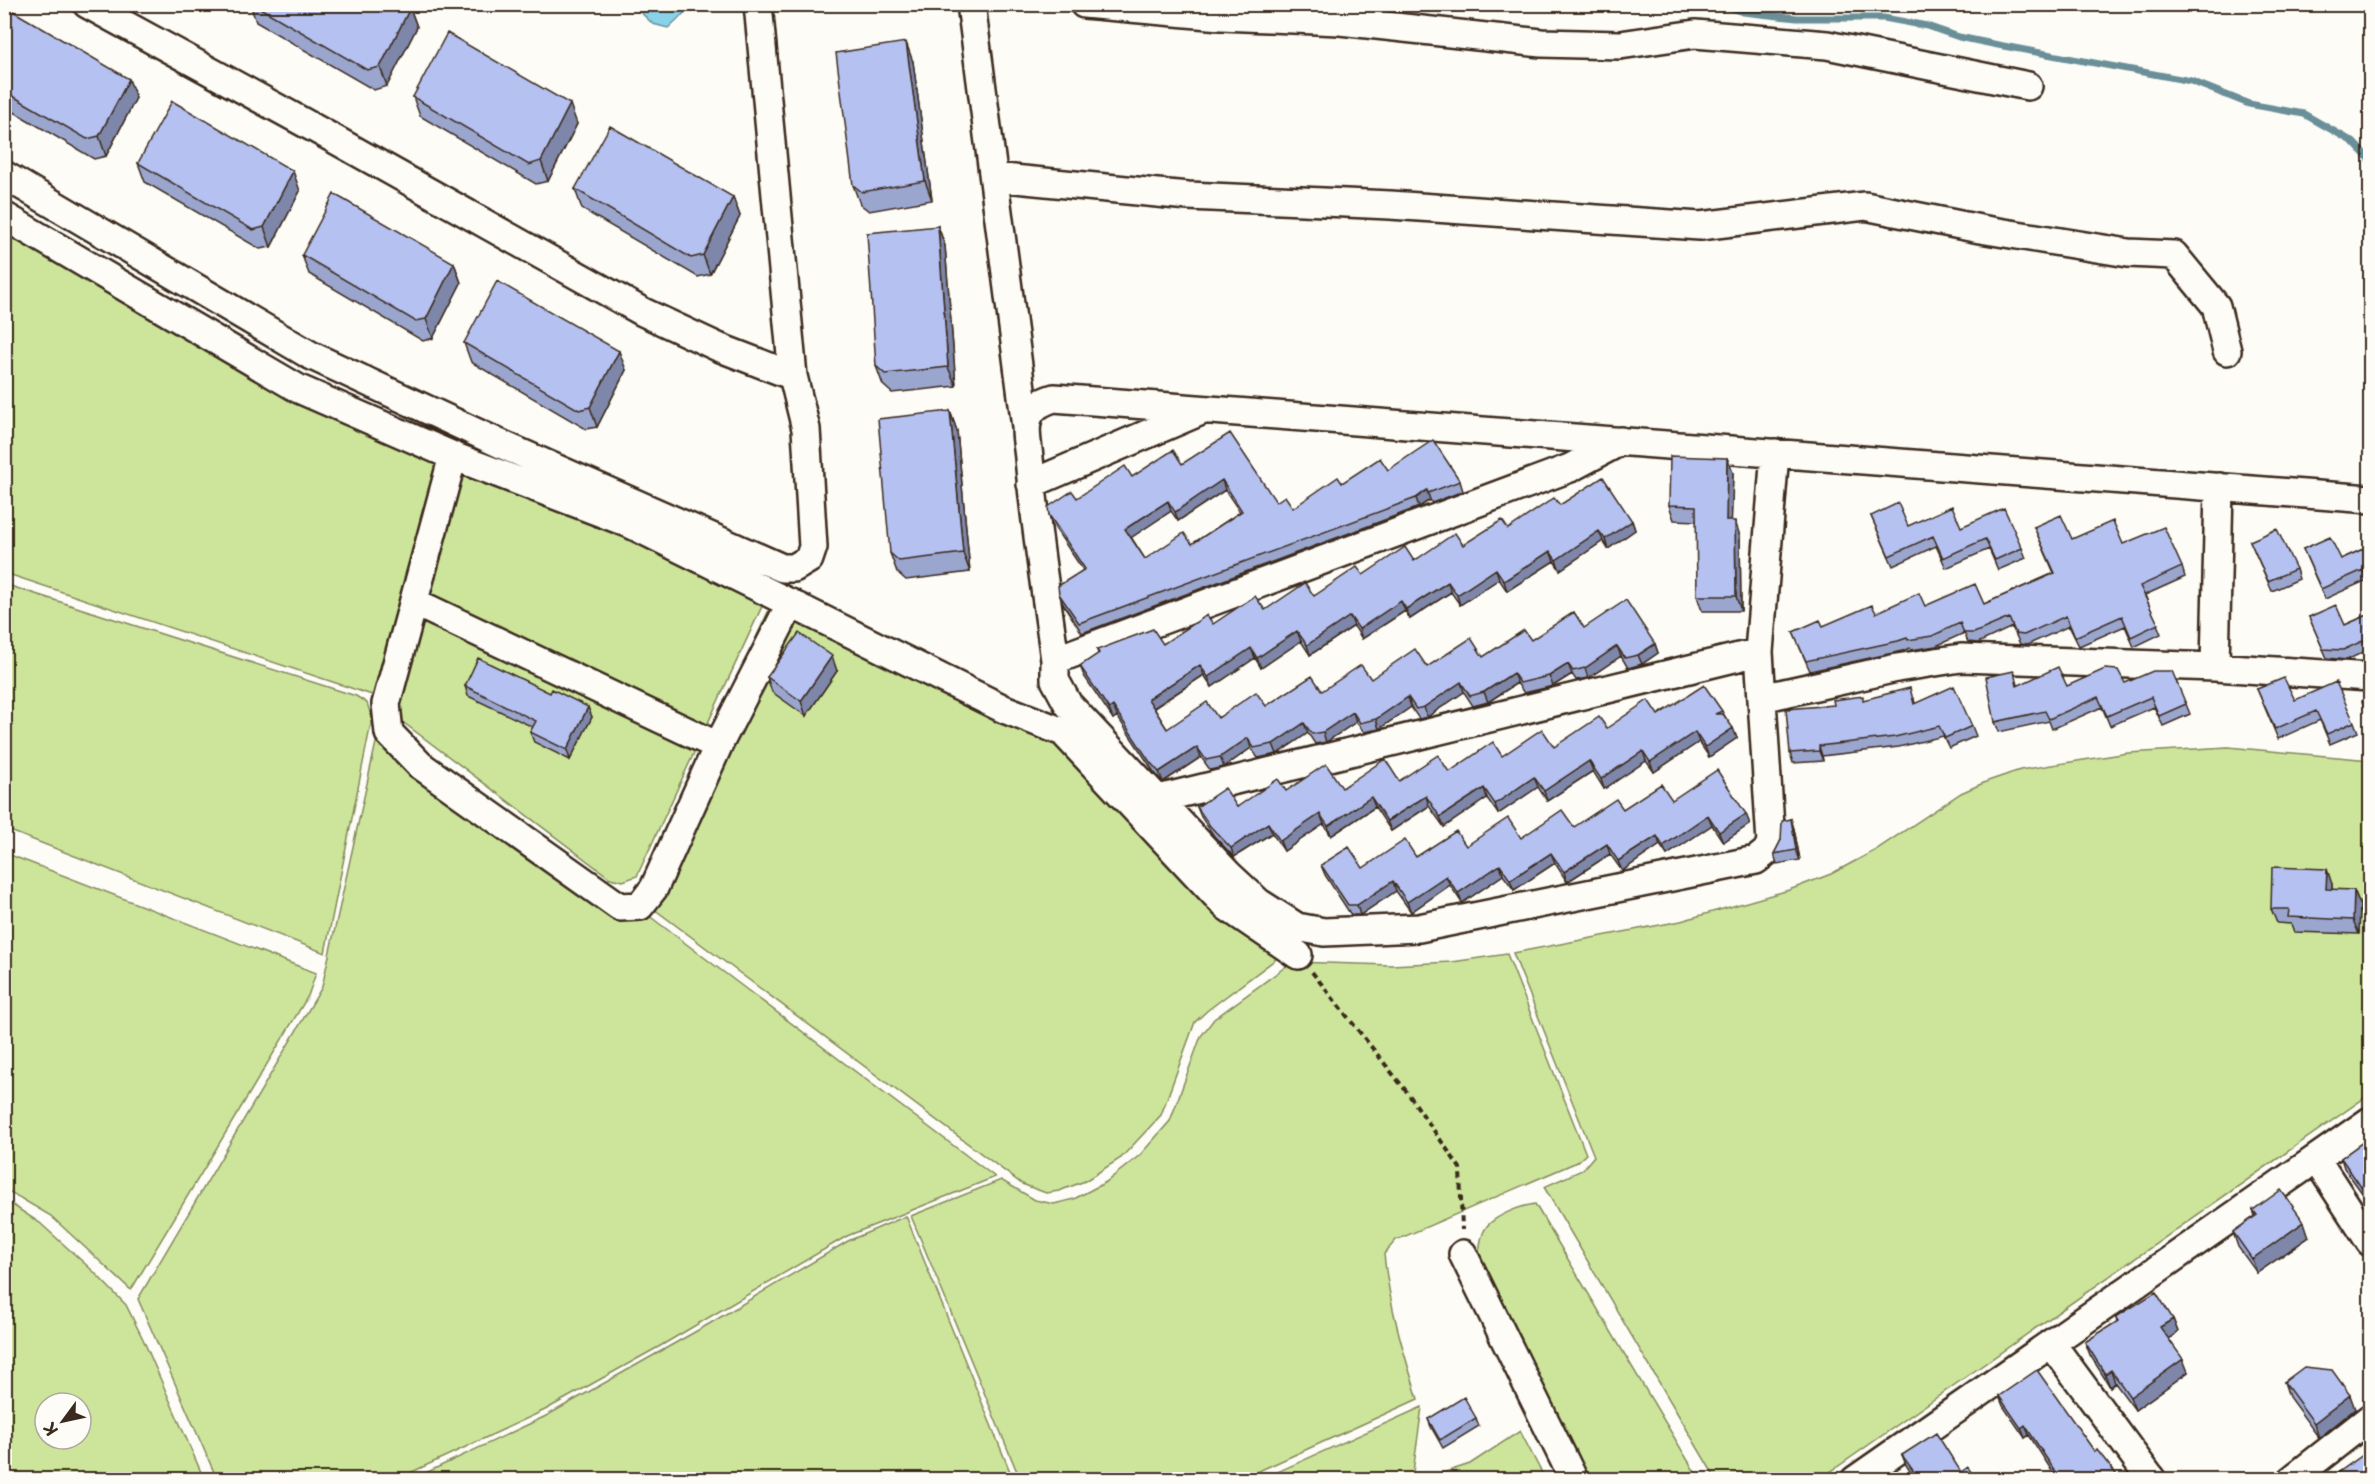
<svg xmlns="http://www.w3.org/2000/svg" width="2375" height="1484" viewBox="0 0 2375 1484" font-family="'Playpen Sans',sans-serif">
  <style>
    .green { fill: #cce59b; stroke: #84885c; stroke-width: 1.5; fill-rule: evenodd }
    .water { fill: #89d2ea; stroke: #6a8f98; stroke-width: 1.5 }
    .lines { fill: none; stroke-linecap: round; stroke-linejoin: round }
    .stream { stroke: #6a8f98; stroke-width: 7 }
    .minor-casing { stroke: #3b2a1e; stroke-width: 32 }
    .path { stroke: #3b2a1e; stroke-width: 4; stroke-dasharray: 6 4.5; stroke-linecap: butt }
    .minor { stroke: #fdfcf7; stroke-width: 27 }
    .wall { fill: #9ba6cf; stroke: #3b2a1e; stroke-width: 1.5; fill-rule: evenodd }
    .shaded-wall { fill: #7e87a9; stroke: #3b2a1e; stroke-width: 1.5 }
    .building { fill: #b4c1f1; stroke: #3b2a1e; stroke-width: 1.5; fill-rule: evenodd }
  </style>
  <rect width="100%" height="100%" fill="#fdfcf7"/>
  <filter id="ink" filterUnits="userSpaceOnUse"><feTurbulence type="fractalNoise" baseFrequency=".0167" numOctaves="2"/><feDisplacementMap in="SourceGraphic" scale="12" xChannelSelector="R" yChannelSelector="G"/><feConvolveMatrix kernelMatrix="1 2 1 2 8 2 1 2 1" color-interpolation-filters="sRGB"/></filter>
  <g filter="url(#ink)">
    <path class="green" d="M4 219 441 456 378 697 5 573Z
      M463 460 770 589 637 876 623 881 610 878 404 723 396 711Z
      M4 584 356 696 367 703 372 718 325 953 5 829Z
      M777 592 1027 715 1284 953 1208 1010 1195 1022 1161 1115 1121 1158 1085 1181 1059 1191 1046 1193 1022 1184 638 897Z
      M381 720 644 912 995 1177 847 1236 662 1345 545 1410 397 1479H217L138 1299 322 987Z
      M2228 747 2370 760V1094L1820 1479H1716L1544 1187 1582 1170 1594 1156 1513 953 1681 921 1789 890 1831 874 1874 851 1961 793 1988 781 2020 770 2128 753Z
      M5 853 316 973 308 996 131 1290 51 1216 5 1189Z
      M1507 954 1586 1154 1577 1162 1396 1240 1384 1254C1389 1304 1403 1351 1418 1399L1241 1479H1020L911 1216 1001 1180 1035 1200 1054 1204 1074 1199 1106 1182 1140 1155 1170 1121 1201 1036 1214 1019 1292 962 1391 965 1452 962Z
      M5 1200 40 1223 93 1271 126 1305 143 1339 204 1479H5ZM45 1403H81V1439H45Z
      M1535 1204 1699 1479H1581L1478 1259C1480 1248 1480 1235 1487 1226 1497 1215 1520 1206 1535 1204Z
      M906 1216 1013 1479H413L546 1416 709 1324 848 1241Z
      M1422 1407 1412 1479H1262Z
      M1520 1431 1545 1479H1424L1470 1464Z"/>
    <path class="water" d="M633 5H693L668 28 653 24Z"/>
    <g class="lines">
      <path class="stream" d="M1717 4 1743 12 1797 18H1884L1927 26 1959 37 1998 45 2191 81 2249 104 2304 114 2353 142 2370 160"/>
      <defs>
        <path id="minor" d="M87 4 334 139 643 312 718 347 793 376
          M971 4 1026 427
          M1084 4 1221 16 1340 21 1541 43 1620 45 1695 34 1827 45 2028 86
          M4 175 310 355 503 445 782 568H794L809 559 813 547 806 429 793 376 758 4
          M994 177 1188 196 1390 205 1700 226 1865 206 1980 229 2128 253 2174 255 2216 306 2227 351
          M4 216 299 389 453 456 386 704 389 733 420 765 620 907 640 906 654 888 718 746 791 603
          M1775 453 1759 652 1771 843 1766 852 1756 860 1419 928 1324 932 1297 927 1258 902 1229 875 1068 704 1055 680V660C1046 593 1035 525 1029 458 1028 445 1023 428 1029 416 1033 406 1044 401 1054 398 1493 431 1932 464 2370 499
          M453 456 628 523 1004 709 1063 732 1226 906 1298 955
          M1031 484 1201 411
          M414 602 718 746
          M1055 660 1570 468 1621 441
          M2215 667 2219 487
          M1762 698 1897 668 1961 658 2215 667 2370 677
          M1158 799 1759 652
          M2316 1159 2370 1242
          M1463 1254 1574 1480
          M2051 1343 2152 1480
          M1855 1480 2370 1121
          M2291 1480 2370 1418"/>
      </defs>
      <use href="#minor" class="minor-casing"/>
      <path class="path" d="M1312 972 1407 1092 1460 1168 1462 1230"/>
      <use href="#minor" class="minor"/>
    </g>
    <path class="wall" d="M250 4H404L410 8 417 27 387 86 374 90 256 22Z
      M4 9 136 98 106 156 94 159 4 106Z
      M913 62 932 200 869 211 860 204 853 185Z
      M413 97 577 124 548 181 536 184 420 116Z
      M138 163 300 191 271 247 260 249 145 182Z
      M575 189 733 197 740 216 710 274 698 277 582 209Z
      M938 226 945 246 956 386 892 393 883 385 876 366Z
      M302 255 454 263 461 283 433 338 423 341 309 274Z
      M464 343 626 370 597 427 586 429 471 362Z
      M950 411 957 431 970 572 906 580 897 572 890 553Z
      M1727 458 1733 473 1731 521 1740 536 1741 611H1702L1697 596V521L1674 520 1669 505Z
      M1182 464 1276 502 1293 508 1342 483 1388 470 1460 481 1463 491 1432 503 1430 500 1419 507 1082 633 1063 604 1059 594 1083 570 1052 524 1049 515 1077 498 1132 477ZM1225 490 1240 512 1192 544 1145 559 1131 537 1171 511 1178 521Z
      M1560 505 1632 521 1635 530 1608 549 1603 541 1560 570 1554 561 1507 591 1499 579 1460 605 1451 592 1410 619 1405 611 1362 639 1354 626 1310 655 1301 641 1261 668 1255 658 1212 687 1204 675 1154 708 1167 729 1266 706 1322 691 1371 679 1427 667 1483 657 1531 640 1584 628 1655 644 1658 653 1642 664 1628 668 1621 656 1588 678 1576 680 1572 674 1553 686 1524 693 1517 683 1488 702 1473 706 1464 692 1427 717 1419 719 1411 707 1379 729 1364 732 1356 722 1326 742 1315 744 1308 733 1277 754 1258 758 1251 748 1224 767 1210 770 1201 757 1163 782 1154 772 1117 716 1113 719 1084 676 1080 666 1098 654 1097 650 1163 644 1213 624 1314 596 1363 575 1463 545 1508 529Z
      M1871 516 1908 526 1961 527 2022 548 2026 558 1998 570 1989 549 1946 568 1936 546 1893 566Z
      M2034 527 2072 539 2123 544 2182 567 2185 577 2145 595 2161 634 2134 647 2125 626 2079 646 2069 626 2027 645 2020 644 2012 627 1978 643 1968 642 1964 633 1936 646 1911 650 1910 648 1902 651 1810 671 1793 632 1823 626 1876 613 1925 606 1984 604 2054 573Z
      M2250 541 2296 569 2299 579 2272 591Z
      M2370 546V588L2367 580 2325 599 2303 549 2341 559Z
      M2370 614V649L2347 660 2327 658 2309 617 2345 625Z
      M837 671 806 716 772 692 767 677Z
      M2017 681 2018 685 2067 686 2125 683 2186 704 2190 714 2163 726 2154 707 2110 726 2102 707 2052 729 2049 721 1999 732 1995 722Z
      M465 686 592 717 570 760 534 742 530 732 533 727 468 696Z
      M2257 689 2295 700 2354 722 2358 732 2330 744 2320 720 2278 739Z
      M1914 698 1915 704 1972 726 1976 736 1949 748 1943 736 1899 747 1822 756 1823 761 1793 763 1790 753 1834 705 1864 700Z
      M1722 711 1737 738 1709 757 1699 742 1654 772 1646 761 1604 789 1593 771 1547 801 1538 787 1498 814 1487 798 1444 827 1429 806 1391 831 1375 807 1331 836 1324 824 1284 851 1272 833 1234 857 1214 836 1201 817 1197 807H1237L1286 791 1342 788 1399 781 1449 772 1502 756 1554 747 1607 728 1658 715Z
      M1672 800 1750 824 1723 842 1712 825 1667 855 1660 845 1622 871 1610 854 1567 882 1555 863 1514 890 1503 875 1462 903 1450 885 1411 912 1396 891 1360 915H1351L1325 875 1321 865 1363 868 1466 846 1521 838 1574 827 1623 809Z
      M1791 819 1794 829 1800 860 1777 864 1774 854 1781 840Z
      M2332 884V890H2354L2360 905 2359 934 2294 932 2291 924 2277 923 2271 909Z
      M2370 1137V1200L2367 1195 2365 1197 2344 1168 2341 1158Z
      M2253 1210 2309 1237 2257 1273 2238 1247 2233 1232 2255 1216Z
      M2116 1317 2173 1319 2178 1332 2169 1339 2188 1372 2135 1410 2115 1383 2110 1387 2090 1355 2085 1342 2117 1322Z
      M2284 1382 2355 1409 2319 1438 2289 1397Z
      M1999 1396 2095 1452 2120 1479H2057L2029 1435 2025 1438 2003 1406Z
      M1476 1418 1479 1426 1443 1448 1431 1427 1428 1419Z
      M1902 1455 1961 1472 1975 1479H1915L1906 1465Z"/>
    <path class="shaded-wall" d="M410 8 417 27 387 86 380 67Z
      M906 42 913 62 932 200 925 181Z
      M129 79 136 98 106 156 99 136Z
      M570 104 577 124 548 181 541 161Z
      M293 171 300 191 271 247 264 227Z
      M733 197 740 216 710 274 703 255Z
      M938 226 945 246 956 386 948 367Z
      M454 263 461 283 433 338 426 319Z
      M619 351 626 370 597 427 590 407Z
      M950 411 957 431 970 572 963 553Z
      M1727 458 1733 473 1731 535 1726 521Z
      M1222 480 1225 490 1178 521 1175 512Z
      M1427 490 1430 500 1419 507 1416 498Z
      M1168 501 1171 511 1129 539 1125 529Z
      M1632 521 1635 530 1608 549 1605 539Z
      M1735 521 1740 536 1741 611 1736 596Z
      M1599 531 1603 541 1560 570 1556 560Z
      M1550 551 1554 561 1507 591 1504 581Z
      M1496 569 1499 579 1460 605 1457 595Z
      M1448 582 1451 592 1410 619 1406 609Z
      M1401 601 1405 611 1362 639 1359 629Z
      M1350 616 1354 626 1310 655 1307 645Z
      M1297 631 1301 641 1261 668 1257 658Z
      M1655 644 1658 653 1642 664 1638 655Z
      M1617 646 1621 656 1588 678 1585 668Z
      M1251 648 1255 658 1212 687 1208 677Z
      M832 656 837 671 806 716 801 701Z
      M1568 664 1572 674 1553 686 1549 676Z
      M1200 665 1204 675 1152 709 1148 699Z
      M1513 673 1517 683 1488 702 1484 692Z
      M1461 682 1464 692 1427 717 1424 707Z
      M1408 697 1411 707 1379 729 1376 719Z
      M1113 706 1117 716 1113 719 1109 709Z
      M588 707 592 717 570 760 567 750Z
      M1353 712 1356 722 1326 742 1323 732Z
      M1304 723 1308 733 1277 754 1273 744Z
      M1733 728 1737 738 1709 757 1705 747Z
      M1695 732 1699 742 1654 772 1650 762Z
      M1248 738 1251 748 1224 767 1220 757Z
      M1819 746 1822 756 1823 761 1819 751Z
      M1197 747 1201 757 1163 782 1159 772Z
      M1643 751 1646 761 1604 789 1601 779Z
      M1589 761 1593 771 1547 801 1544 791Z
      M1534 777 1538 787 1498 814 1495 804Z
      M1484 788 1487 798 1444 827 1440 817Z
      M1426 796 1429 806 1391 831 1387 821Z
      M1371 797 1375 807 1331 836 1328 826Z
      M1320 814 1324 824 1284 851 1280 841Z
      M1746 814 1750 824 1723 842 1719 832Z
      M1708 815 1712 825 1667 855 1663 846Z
      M1791 819 1794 829 1800 860 1796 850Z
      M1268 823 1272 833 1234 857 1231 848Z
      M1657 836 1660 845 1622 871 1618 861Z
      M1607 844 1610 854 1567 882 1564 872Z
      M1551 853 1555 863 1514 890 1510 880Z
      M1500 865 1503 875 1462 903 1458 893Z
      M2327 869 2332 884V904L2326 889Z
      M1446 876 1450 885 1411 912 1407 902Z
      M1393 881 1396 891 1360 915 1357 905Z
      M2354 890 2360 905 2359 934 2353 920Z
      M2364 1185 2367 1195 2365 1197 2361 1187Z
      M2304 1222 2309 1237 2257 1273 2252 1259Z
      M2173 1319 2178 1332 2165 1341 2160 1327Z
      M2183 1359 2188 1372 2135 1410 2130 1397Z
      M2111 1370 2115 1383 2110 1387 2105 1374Z
      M2350 1395 2355 1409 2319 1438 2314 1423Z
      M2025 1425 2029 1435 2025 1438 2021 1428Z"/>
    <path class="building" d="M253 4H404L410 8 380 67 367 70Z
      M6 7 129 79 99 136 87 139 4 91V9Z
      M447 33 570 104 541 161 529 165 413 97Z
      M906 42 925 181 862 192 853 185 836 53Z
      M172 101 293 171 264 227 253 230 138 163Z
      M610 126 733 197 703 255 691 258 575 189Z
      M334 194 454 263 426 319 415 321 302 255Z
      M938 226 948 367 885 374 876 366 867 233Z
      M497 281 619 351 590 407 579 410 464 343Z
      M950 411 963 553 899 561 890 553 878 419Z
      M1230 433 1276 502 1285 496 1293 508 1338 477 1342 483 1380 458 1388 470 1433 440 1460 481 1428 493 1427 490 1416 498 1079 623 1059 594 1058 586 1085 569 1049 515 1048 507 1072 491 1077 498 1125 466 1132 477 1173 450 1182 464ZM1222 480 1242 511 1192 544 1184 533 1145 559 1125 529 1168 501 1175 512Z
      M1670 456 1727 458 1726 521H1735L1736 596H1697L1696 506 1669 505Z
      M1603 477 1632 521 1605 539 1599 531 1556 560 1550 551 1504 581 1496 569 1457 595 1448 582 1406 609 1401 601 1359 629 1350 616 1307 645 1297 631 1257 658 1251 648 1208 677 1200 665 1148 699 1167 729 1207 702 1218 718 1256 692 1266 706 1312 676 1322 691 1361 665 1371 679 1415 649 1427 667 1471 638 1483 657 1524 630 1531 640 1574 612 1584 628 1626 600 1655 644 1638 655 1625 658 1617 646 1585 668 1573 671 1568 664 1549 676 1520 683 1513 673 1484 692 1470 696 1461 682 1424 707 1416 709 1408 697 1376 719 1360 723 1353 712 1323 732 1312 734 1304 723 1273 744 1254 748 1248 738 1220 757 1206 760 1197 747 1159 772 1150 762 1113 706 1109 709 1080 666 1099 653 1097 650 1153 629 1163 644 1207 615 1213 624 1255 596 1265 610 1305 583 1314 596 1357 567 1363 575 1405 547 1414 561 1455 533 1463 545 1502 520 1508 529 1554 498 1560 505Z
      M1898 503 1908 526 1952 506 1961 527 2004 508 2022 548 1995 560 1985 539 1943 558 1933 536 1889 556 1871 516Z
      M2061 515 2072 539 2113 521 2123 544 2164 527 2182 567 2140 586 2158 624 2131 637 2122 616 2075 637 2066 616 2024 635 2016 634 2009 618 1974 633H1964L1960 623 1932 636 1908 640 1907 638 1898 641 1806 661 1793 632 1820 620 1823 626 1872 605 1876 613 1919 593 1925 606 1975 584 1984 604 2055 573 2034 527Z
      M2277 529 2296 569 2268 581 2250 541Z
      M2330 537 2341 559 2370 546V586L2363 570 2321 589 2303 549Z
      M2336 605 2345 625 2370 614V642L2369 638 2343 650 2323 649 2309 617Z
      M799 633 832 656 801 701 767 677Z
      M478 658 550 693 552 689 588 707 567 750 530 732 536 721 465 686Z
      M2058 667 2067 686 2105 669 2118 670 2125 683 2153 671H2172L2186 704 2159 716 2151 697 2107 716 2098 697 2049 719 2045 711 1995 722 1986 677 2014 671 2017 686Z
      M2284 678 2295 700 2336 682 2354 722 2327 734 2316 711 2275 729 2257 689Z
      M1704 685 1722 711 1715 714H1723L1733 728 1705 747 1695 732 1650 762 1643 751 1601 779 1589 761 1544 791 1534 777 1495 804 1484 788 1440 817 1426 796 1387 821 1371 797 1328 826 1320 814 1280 841 1268 823 1231 848 1210 826 1197 807 1225 788 1237 807 1278 779 1286 791 1326 764 1342 788 1385 759 1399 781 1438 755 1449 772 1493 742 1502 756 1542 729 1554 747 1599 717 1607 728 1648 700 1658 715Z
      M1954 686 1972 726 1945 738 1939 726 1895 737 1819 746V751L1790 753 1786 709 1834 705 1833 700 1863 696V700L1910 688 1914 704Z
      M2370 697V720L2362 701Z
      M1717 770 1746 814 1719 832 1708 815 1663 846 1657 836 1618 861 1607 844 1564 872 1551 853 1510 880 1500 865 1458 893 1446 876 1407 902 1393 881 1357 905H1348L1321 865 1349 847 1363 868 1405 840 1416 857 1456 831 1466 846 1508 818 1521 838 1562 810 1574 827 1616 799 1623 809 1661 784 1672 800Z
      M1791 819 1796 850 1774 854 1781 840 1782 821Z
      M2272 867 2327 869 2326 889 2354 890 2353 920 2288 917 2289 909H2271Z
      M2370 1137V1195L2364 1185 2361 1187 2341 1158Z
      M2281 1190 2304 1222 2252 1259 2233 1232 2257 1215 2253 1210Z
      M2156 1292 2173 1319 2160 1327 2183 1359 2130 1397 2111 1370 2105 1374 2085 1342 2118 1321 2116 1317Z
      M2304 1367 2332 1370 2350 1395 2314 1423 2284 1382Z
      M2037 1370 2095 1452 2097 1450 2120 1479H2060L2025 1425 2021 1428 1999 1396Z
      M1464 1397 1476 1418 1440 1440 1428 1419Z
      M1936 1433 1961 1472 1968 1467 1975 1479H1919L1902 1455Z
      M2370 1450V1479H2329Z"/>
  </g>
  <rect width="2375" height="1484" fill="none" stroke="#fdfcf7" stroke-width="24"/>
  <rect x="12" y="12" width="2351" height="1460" fill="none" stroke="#3b2a1e" stroke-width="2" filter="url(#ink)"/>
  <g transform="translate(63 1421) rotate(237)"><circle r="28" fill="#fdfcf7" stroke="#afa8a0" stroke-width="1.5"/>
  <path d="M0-4.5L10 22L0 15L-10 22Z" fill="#3b2a1e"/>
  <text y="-9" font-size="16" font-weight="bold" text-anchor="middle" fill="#3b2a1e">K</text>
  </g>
</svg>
